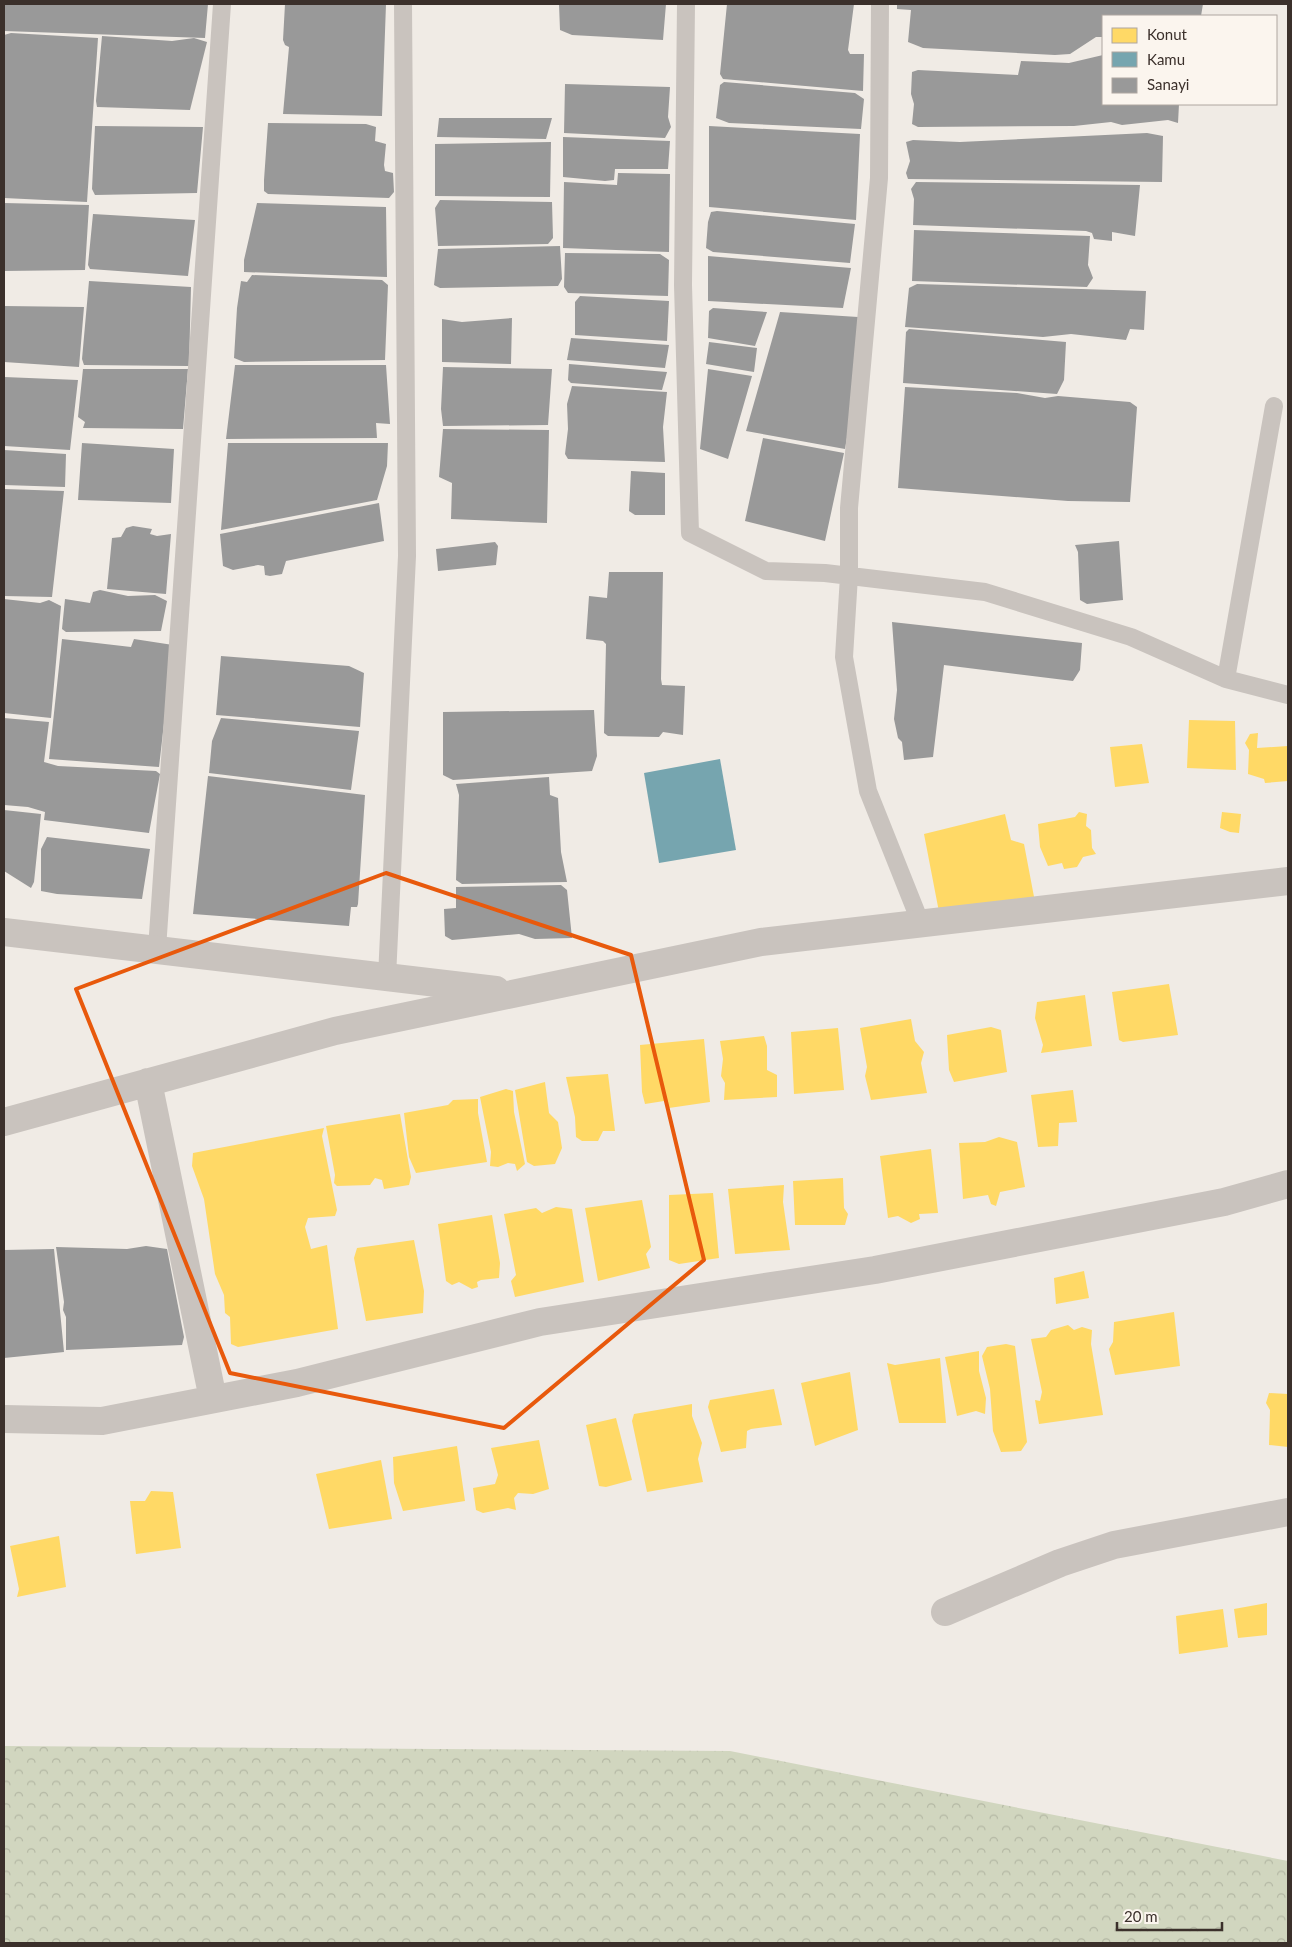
<svg xmlns="http://www.w3.org/2000/svg" width="1292" height="1947" viewBox="0 0 1292 1947" font-family="Lato,sans-serif">
  <style>
    .forest { fill: url(#forest-crowns) }
    .homes { fill: #ffd966 }
    .public { fill: #76a5af }
    .industry { fill: #999 }
    .lines { fill: none; stroke-linecap: round; stroke-linejoin: round }
    .lane { stroke: #c9c3be; stroke-width: 18 }
    .street { stroke: #c9c3be; stroke-width: 28 }
    .marked { fill: none; stroke: #e8590c; stroke-width: 4; stroke-linejoin: round }
  </style>
  <defs>
    <pattern id="forest-crowns" width="20" height="18" patternUnits="userSpaceOnUse" patternTransform="scale(1.25)"><rect width="20" height="18" fill="#d1d6bf"/><path d="M2 6a3 3 0 1 1 6 0M12 15a3 3 0 1 1 6 0" fill="none" stroke="#b4b8a4"/></pattern>
  </defs>
  <rect width="100%" height="100%" fill="#f0ebe5"/>
  <path class="forest" d="M4 1746 730 1751 1288 1861V1943H4Z"/>
  <path class="homes" d="M1189 720 1235 721 1236 770 1187 768Z
    M1258 733 1257 748 1288 746V781L1265 783 1264 779 1248 774 1249 750 1245 743 1250 734Z
    M1142 744 1149 783 1115 787 1110 747Z
    M1079 812 1087 814 1086 826 1091 830 1092 848 1096 854 1083 857 1077 867 1064 869 1062 863 1048 866 1040 847 1038 824 1075 817Z
    M1222 812 1241 814 1239 833 1230 832 1220 828Z
    M1005 814 1011 840 1024 844 1035 902 939 912 924 834Z
    M1169 984 1178 1035 1123 1042 1119 1040 1112 992Z
    M1085 995 1092 1046 1041 1053 1043 1045 1035 1018 1037 1002Z
    M911 1019 915 1041 924 1052 921 1063 927 1093 871 1100 865 1076 867 1067 860 1028Z
    M991 1027 1001 1030 1007 1072 954 1082 949 1070 947 1035Z
    M838 1028 844 1090 794 1094 791 1032Z
    M764 1036 767 1046V1070L777 1075V1097L724 1100 725 1083 721 1076 723 1059 720 1041Z
    M704 1039 710 1102 669 1108 664 1101 645 1104 642 1092 640 1045Z
    M608 1074 615 1131H603L598 1141H582L576 1137 575 1117 566 1077Z
    M545 1082 549 1113 558 1122 562 1148 555 1164 534 1166 527 1162 515 1090Z
    M506 1089 513 1091 514 1112 525 1164 517 1171 515 1164 508 1163 498 1167 490 1166 491 1152 480 1097Z
    M1073 1090 1077 1122 1059 1123 1058 1146 1038 1147 1031 1095Z
    M478 1099V1113L487 1162 416 1173 409 1157 404 1113 448 1105 453 1100Z
    M400 1114 411 1177 409 1185 384 1189 382 1180 375 1178 370 1185 337 1186 334 1183 335 1175 326 1126Z
    M324 1128 322 1136 337 1210 335 1216 308 1218 305 1227 311 1249 327 1245 338 1329 238 1347 231 1344 230 1317 225 1313 224 1295 215 1274 204 1199 192 1166 193 1153Z
    M999 1137 1017 1142 1025 1187 1000 1192 996 1206 991 1204 988 1195 963 1199 959 1143 985 1142Z
    M931 1149 938 1213 919 1214 920 1219 911 1223 898 1216 888 1218 880 1156Z
    M843 1178 844 1208 848 1214 845 1225H795L793 1181Z
    M784 1185 783 1202 790 1250 735 1254 728 1189Z
    M713 1193 719 1258 679 1264 669 1260V1195Z
    M642 1200 651 1247 646 1254 650 1268 598 1281 585 1208Z
    M556 1207 572 1209 584 1282 515 1297 511 1281 516 1275 504 1214 536 1208 542 1213Z
    M492 1215 500 1263 499 1278 481 1280 477 1282 478 1287 472 1289 459 1282 452 1285 446 1281 438 1224Z
    M414 1240 424 1291 423 1313 366 1321 354 1258 357 1248Z
    M1084 1271 1089 1298 1056 1304 1054 1278Z
    M1174 1312 1180 1366 1115 1375 1109 1349 1113 1342 1114 1322Z
    M1068 1325 1074 1330 1082 1327 1092 1330 1091 1344 1103 1415 1039 1424 1035 1400 1040 1401 1042 1392 1031 1339 1046 1337 1051 1330Z
    M1006 1344 1015 1346 1027 1442 1021 1451 1001 1452 993 1431 990 1389 982 1356 987 1347Z
    M979 1351V1371L986 1398 985 1414 976 1411 957 1416 945 1357Z
    M940 1358 946 1423H899L887 1363 895 1365Z
    M850 1372 858 1430 815 1446 801 1383Z
    M774 1389 782 1425 751 1429 747 1431 746 1448 721 1452 708 1407 710 1400Z
    M1269 1393 1288 1394V1447L1269 1445 1270 1410 1266 1403Z
    M692 1404V1416L702 1443 698 1459 703 1482 647 1492 632 1421 634 1414Z
    M616 1418 632 1480 606 1487 599 1486 586 1425Z
    M539 1440 549 1489 533 1494 518 1493 514 1498 516 1510 508 1508 483 1513 476 1510 473 1488 495 1484 498 1475 491 1448Z
    M457 1446 465 1501 403 1511 394 1483 393 1457Z
    M381 1460 392 1519 329 1529 316 1474Z
    M151 1491 173 1492 181 1548 136 1554 130 1501H145Z
    M59 1536 66 1587 17 1597 19 1589 10 1546Z
    M1267 1603V1635L1238 1638 1234 1609Z
    M1223 1609 1228 1647 1179 1654 1176 1616Z"/>
  <path class="public" d="M720 759 736 850 659 863 644 773Z"/>
  <path class="industry" d="M4 4H208L205 38 4 31Z
    M285 4H386L382 116 283 114 289 47 285 45 283 40Z
    M559 4H666L663 40 572 35 560 30Z
    M727 4H854L848 50 850 54H864L863 91 723 79 720 74Z
    M897 4H1203L1201 16H1103V37H1096L1070 54 1055 55 923 48 908 42 911 10 897 9Z
    M11 33 98 38 87 202 4 198V35Z
    M102 36 172 41 194 38 207 42 190 110 97 107 96 101Z
    M1103 55V104H1179L1178 123 1168 120 1122 125 1111 122 1074 126 918 127 912 124 914 104 911 94 912 72 918 70 1018 75 1021 61 1069 63Z
    M724 82 855 93 864 99 861 129 729 123 716 118 720 85Z
    M565 84 670 87 668 117 671 127 665 138 564 133Z
    M439 118H552L546 139 437 137Z
    M268 123 366 124 376 127 375 141 386 144 384 165 385 171 393 173 394 192 389 198 268 194 264 191V180Z
    M95 126 203 127 197 193 95 195 92 189Z
    M709 126 860 134 856 220 709 207Z
    M1147 133 1163 136 1162 182 908 179 906 173 910 161 906 142 913 140 960 142Z
    M563 137 670 141 668 169H615L614 180 605 181 563 177Z
    M551 142 550 197 435 196V144Z
    M618 173 670 174 669 252 563 248 564 182 617 185Z
    M916 182 1140 185 1135 236 1112 232V241L1094 239 1092 233 1086 231 913 225 914 199 911 189Z
    M440 200 552 202 553 238 548 244 438 246 435 208Z
    M4 203 89 205 85 270 4 271Z
    M257 203 386 207 387 277 244 272V260Z
    M717 211 855 224 850 263 713 252 706 248 708 222 711 212Z
    M93 214 195 220 188 276 90 269 88 265Z
    M914 230 1090 236 1088 265 1093 278 1087 287 912 281Z
    M560 246 562 279 558 286 440 288 434 285 438 249Z
    M565 253 660 254 669 260 668 296 568 293 564 287Z
    M708 256 851 268 843 308 708 301Z
    M252 275 382 280 388 285 385 360 244 362 234 358 237 308 241 281 247 282Z
    M89 281 191 287 189 366 84 365 82 359Z
    M917 284 1146 291 1144 330 1130 329 1126 340 1071 334 1043 337 905 327 909 288Z
    M580 296 669 301 667 341 575 335V302Z
    M4 306 84 307 79 367 4 362Z
    M713 308 767 312 755 346 708 338 709 311Z
    M780 312 858 317 861 360 845 449 746 431Z
    M512 318 511 364 442 362V319L462 322Z
    M909 329 1066 342 1064 380 1057 394 903 383 906 332Z
    M571 338 669 345 665 368 567 360Z
    M709 342 757 348 754 372 706 364Z
    M569 364 667 372 662 390 571 383 568 380Z
    M235 365H386L390 424 376 423 377 438 226 439Z
    M443 367 552 369 548 425 443 426 441 409Z
    M83 369H188L183 429 83 428 85 422 78 417Z
    M708 369 752 376 728 459 700 449Z
    M4 377 78 380 70 450 4 446Z
    M572 386 667 392 663 427 665 462 568 459 565 454 568 429 567 404Z
    M905 387 1017 393 1045 398 1058 396 1130 402 1137 407 1130 502 1068 501 898 488Z
    M443 429 549 430 547 523 451 519 452 483 439 477Z
    M763 438 844 453 825 541 745 521Z
    M82 443 174 449 171 503 78 500Z
    M228 443H388L387 466 377 500 221 530Z
    M4 450 66 454 65 487 4 485Z
    M631 471 665 473V515H635L629 511Z
    M4 489 64 491 52 597 4 596Z
    M379 503 384 541 286 561 282 574 270 576 265 575 264 566 258 565 233 570 223 566 220 534Z
    M133 526 152 529 150 534 157 536 171 534 166 594 107 589 112 538 121 537 126 528Z
    M1119 541 1123 600 1087 604 1080 600 1078 552 1075 545Z
    M495 542 498 546 496 565 438 571 436 549Z
    M609 572H663L661 679 662 685 685 686 683 735 663 732 659 737 608 736 604 733 606 644 603 641 586 639 589 596 607 598Z
    M100 590 128 596 155 595 167 601 161 631 66 632 62 629 65 599 90 603 93 592Z
    M4 599 40 603 49 600 61 606 51 718 4 713Z
    M892 622 1082 643 1080 670 1073 681 944 665 933 757 904 760 902 742 898 738 894 719 897 690Z
    M62 639 131 647 134 639 173 645 159 767 49 759Z
    M221 656 349 666 364 673 360 727 216 715Z
    M594 710 597 756 592 771 453 780 443 775V712Z
    M4 718 49 722 44 762 58 766 156 771 160 774 149 833 44 820 45 812 28 807 4 805Z
    M221 718 359 731 351 790 209 773 212 741Z
    M208 776 365 795 358 904 357 907H351L349 926 193 914Z
    M549 777 550 795 558 798 561 852 567 882 462 884 456 880 459 795 456 784Z
    M4 810 41 814 34 882 31 888 4 871Z
    M47 837 150 849 142 899 57 894 41 891V849Z
    M561 885 567 890 572 938 535 939 519 934 452 940 445 936 444 909 456 908V887Z
    M146 1246 167 1249 184 1337 182 1345 66 1350V1317L63 1310 64 1302 56 1247 127 1249Z
    M54 1249 64 1352 4 1358V1250Z"/>
  <g class="lines">
    <path class="lane" d="M686 4 683 285 690 533 766 571 825 573 985 592 1131 637 1226 679 1288 695
      M880 4 879 178 849 508V576L844 657 868 791 921 924
      M1226 679 1274 406
      M157 949 222 4
      M387 977 407 556 403 4"/>
    <path class="street" d="M4 932 496 990
      M148 1082 213 1399
      M4 1122 335 1031 761 942 1288 881
      M4 1419 102 1421 297 1383 540 1322 875 1270 1224 1202 1288 1184
      M945 1612 1060 1563 1114 1545 1288 1512"/>
  </g>
  <path class="marked" d="M386 873 631 955 704 1260 504 1428 230 1373 76 989Z"/>
  <rect width="1292" height="1947" fill="none" stroke="#3b302b" stroke-width="10"/>
  <rect x="1102" y="15" width="175" height="90" fill="#fbf5ee" stroke="#aea6a0"/>
  <rect x="1112" y="28" width="25" height="15" fill="#ffd966" stroke="#aea6a0"/>
  <text x="1147" y="40" font-size="15" fill="#3b302b">Konut</text>
  <rect x="1112" y="52" width="25" height="15" fill="#76a5af" stroke="#aea6a0"/>
  <text x="1147" y="65" font-size="15" fill="#3b302b">Kamu</text>
  <rect x="1112" y="78" width="25" height="15" fill="#999999" stroke="#aea6a0"/>
  <text x="1147" y="90" font-size="15" fill="#3b302b">Sanayi</text>
  <path d="M1117 1922v8h105v-8" fill="none" stroke="#3b302b" stroke-width="2.5"/>
  <text x="1124" y="1922" font-size="15" fill="#3b302b" stroke="#fbf5ee" stroke-width="4" paint-order="stroke">20 m</text>
</svg>
